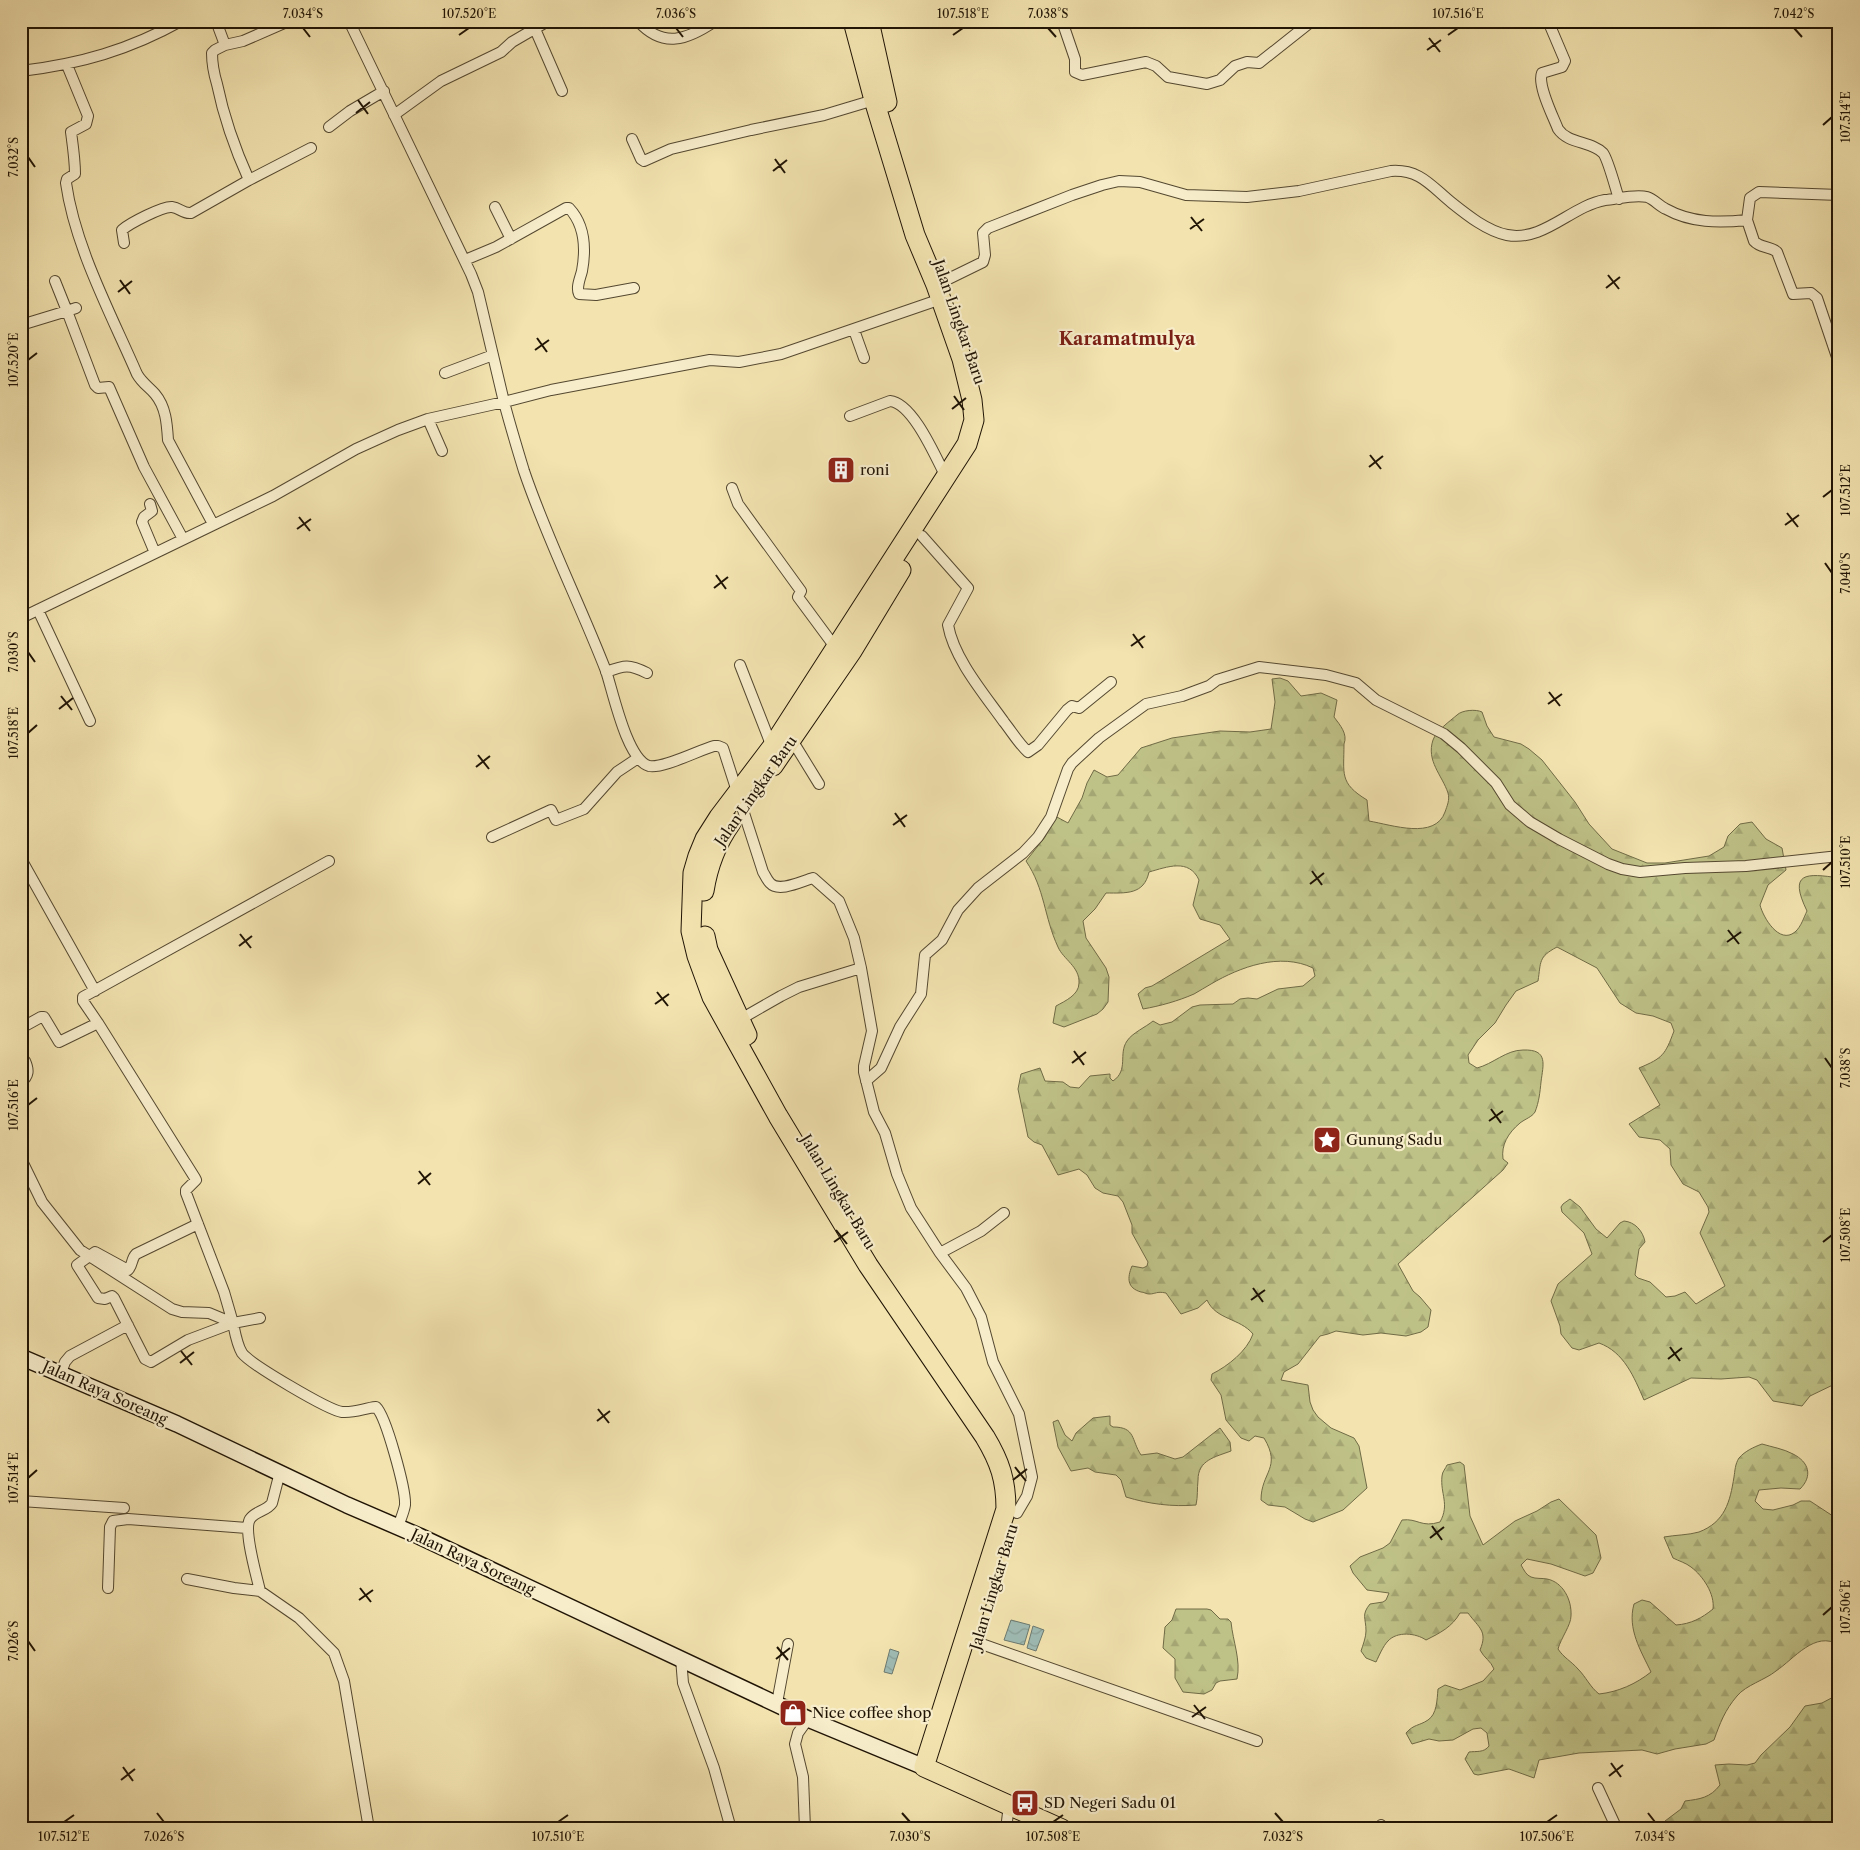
<svg xmlns="http://www.w3.org/2000/svg" width="1860" height="1850" viewBox="0 0 1860 1850" font-family="'Libre Caslon Text',serif">
  <style>
    .forest { fill: url(#forest-firs); stroke: #706b46 }
    .water { fill: url(#water-waves); stroke: #6c796f }
    .lines { fill: none; stroke-linecap: round; stroke-linejoin: round }
    .street-casing { stroke: #544830; stroke-width: 12 }
    .secondary-casing { stroke: #201405; stroke-width: 18 }
    .highway-casing { stroke: #201405; stroke-width: 21 }
    .street { stroke: #f7edcb; stroke-width: 10 }
    .secondary { stroke: #f7edcb; stroke-width: 15 }
    .highway { stroke: #f2e3af; stroke-width: 19 }
    .ticks { fill: none; stroke: #201405; stroke-width: 2 }
    .labels { text-anchor: middle; stroke-width: 4.5; stroke-linejoin: round; paint-order: stroke }
    .street-label { font-size: 15px; fill: #201405; stroke: #f7edcb }
    .poi-label { font-size: 15px; fill: #201405; stroke: #f7edcb; text-anchor: start }
    .quarter-label { font-size: 18px; font-weight: bold; fill: #7a1f14; stroke: #f7edcb }
    .neatline { fill: none; stroke: #201405; stroke-width: 2 }
    .ticks-label { font-size: 12px; text-anchor: middle; fill: #201405 }
  </style>
  <defs>
    <pattern id="forest-firs" width="22" height="20" patternUnits="userSpaceOnUse" patternTransform="scale(1.25)"><rect width="22" height="20" fill="#bfc287"/><path d="M5 1l3.5 6h-7zM16 11l3.5 6h-7z" fill="#a4a673"/></pattern>
    <pattern id="water-waves" width="16" height="10" patternUnits="userSpaceOnUse" patternTransform="scale(1.25)"><rect width="16" height="10" fill="#9fbcb5"/><path d="M0 5q4-4 8 0t8 0" fill="none" stroke="#89a19a"/></pattern>
  </defs>
  <rect width="100%" height="100%" fill="#f2e3af"/>
  <filter id="stains"><feTurbulence type="fractalNoise" baseFrequency=".004" numOctaves="4"/><feColorMatrix values="0 0 0 0 .2 0 0 0 0 .09 0 0 0 0 .02 0 0 0 .5 -.17"/></filter>
  <radialGradient id="worn" r=".72"><stop offset=".6" stop-color="#630" stop-opacity="0"/><stop offset="1" stop-color="#630" stop-opacity=".3"/></radialGradient>
  <path class="forest" d="M1280 678 1288 681 1301 696 1321 693 1337 700 1334 717C1340 725 1348 734 1344 744 1344 774 1339 783 1367 800L1369 821C1392 825 1435 840 1445 812 1447 806 1450 800 1448 793 1442 775 1426 761 1433 740 1436 731 1450 721 1457 715 1462 710 1476 709 1482 712L1487 726 1494 737 1521 744 1529 749 1542 760 1575 802 1589 824 1612 849 1647 863H1665L1709 856 1724 847 1728 836 1740 824 1752 822 1766 839 1782 848 1786 870 1768 885 1760 905C1763 917 1779 945 1795 932 1801 927 1804 917 1807 911 1788 872 1806 873 1839 878V1382L1810 1396 1802 1406 1773 1401 1757 1380 1749 1377 1721 1379 1691 1378 1644 1400C1634 1377 1624 1352 1599 1343L1579 1350 1572 1348 1561 1334 1560 1326 1551 1301 1558 1284 1592 1254 1584 1233 1562 1212 1561 1207 1563 1204 1570 1199 1580 1207 1596 1229 1607 1238 1620 1223 1624 1221C1635 1222 1643 1231 1645 1242L1639 1249 1635 1275 1638 1278 1650 1282 1666 1297 1675 1296 1685 1292 1696 1304 1725 1286 1700 1233 1709 1212 1708 1207 1699 1192 1683 1184 1671 1165 1670 1149 1660 1140 1639 1137 1629 1124 1660 1105 1639 1068C1663 1058 1665 1055 1674 1031L1671 1023 1653 1016 1636 1013 1620 1003 1597 968 1557 947C1538 957 1541 962 1538 981L1516 991 1506 1005 1495 1023 1478 1040 1468 1055 1469 1063 1477 1068C1493 1064 1506 1050 1523 1050 1549 1049 1543 1065 1541 1082 1540 1092 1539 1102 1535 1112 1532 1117 1525 1119 1520 1123 1508 1133 1501 1145 1503 1159L1508 1163 1503 1170 1398 1264 1413 1291 1420 1297 1431 1310 1428 1327 1421 1332 1406 1336 1381 1333 1363 1335 1336 1331 1328 1334 1320 1336 1298 1364 1284 1372 1281 1380 1308 1385 1310 1402 1313 1410 1318 1417 1331 1428 1354 1438 1359 1446 1367 1488 1343 1510 1313 1522 1305 1519 1285 1507 1268 1505 1261 1500C1261 1472 1282 1468 1264 1438L1255 1436 1249 1441 1241 1438 1226 1420 1221 1395 1211 1380 1212 1374C1228 1366 1247 1351 1253 1334 1240 1318 1216 1320 1207 1300L1198 1308 1181 1314 1166 1293C1156 1291 1156 1294 1149 1294 1146 1294 1144 1292 1141 1292 1127 1288 1127 1278 1132 1266L1143 1268 1147 1266 1148 1262 1132 1233V1225L1123 1202 1118 1196 1103 1193 1095 1188 1087 1175 1079 1169 1058 1175 1042 1145 1034 1142 1028 1137 1018 1089 1021 1074 1040 1068 1045 1081 1063 1082 1070 1087 1079 1088 1090 1076 1110 1074V1078L1113 1081C1129 1070 1118 1054 1127 1041 1132 1033 1146 1027 1153 1021L1160 1025 1172 1022 1192 1007 1200 1005 1233 1004 1240 999 1248 998 1257 999 1278 989 1303 986 1315 976 1313 968C1280 952 1240 967 1211 984 1205 987 1200 991 1194 994 1178 1001 1160 1006 1143 1009L1138 994 1145 988 1152 986 1230 939 1220 925 1200 919 1193 905 1199 880C1189 858 1167 867 1149 872 1144 895 1126 893 1106 893L1095 909 1083 921 1086 938 1106 968 1109 977 1108 1002 1103 1009 1097 1014 1064 1027 1053 1023 1056 1006C1065 1001 1079 995 1079 983 1080 967 1063 959 1058 947 1044 917 1045 889 1026 861L1045 837 1055 816 1068 823 1082 798 1087 783 1094 770 1107 777 1118 775 1141 748 1172 738 1220 731 1250 732 1271 729 1275 702 1272 679Z
    M1110 1416V1425L1113 1427C1136 1427 1131 1440 1141 1455L1157 1453 1175 1459 1183 1457 1220 1428 1230 1442 1231 1451C1215 1457 1198 1460 1198 1480 1197 1489 1198 1496 1196 1505 1172 1507 1149 1504 1126 1497L1121 1480 1116 1475 1095 1472 1088 1468 1071 1471 1058 1447 1053 1422 1058 1420 1065 1435 1072 1441 1076 1433 1093 1418Z
    M1762 1444C1772 1447 1784 1449 1793 1454 1809 1462 1813 1476 1800 1489L1781 1488 1759 1490 1755 1501 1763 1509 1773 1510 1793 1505 1801 1501H1810L1839 1520V1645C1815 1630 1794 1659 1776 1671 1765 1680 1746 1685 1737 1696 1725 1710 1720 1723 1714 1740L1706 1744 1675 1749 1657 1754 1642 1750 1579 1753 1539 1760 1534 1778 1509 1769 1478 1775 1474 1774 1465 1759 1469 1752C1476 1751 1484 1753 1489 1746L1487 1733 1481 1728 1473 1729 1453 1740 1439 1741 1429 1739 1412 1744 1406 1733C1414 1724 1419 1726 1428 1720 1437 1714 1437 1700 1438 1689L1445 1685 1460 1690 1483 1681 1494 1669C1491 1661 1484 1658 1480 1650 1488 1631 1479 1628 1468 1613H1460C1452 1627 1440 1633 1426 1640 1416 1633 1397 1631 1388 1641 1383 1646 1379 1656 1376 1662L1366 1658 1361 1651C1363 1645 1366 1637 1366 1631 1366 1618 1361 1615 1370 1604L1383 1602 1386 1600 1389 1593 1367 1590 1353 1573 1350 1566 1360 1557 1383 1548 1390 1543 1402 1520C1418 1518 1421 1528 1440 1522 1450 1504 1440 1494 1442 1476 1442 1472 1446 1468 1447 1465L1460 1462 1464 1465 1470 1516 1483 1545 1515 1521 1537 1511 1551 1502 1559 1499 1596 1535 1601 1558 1593 1573 1585 1576 1551 1564 1527 1559 1521 1565C1524 1570 1526 1575 1531 1577 1536 1579 1542 1578 1547 1579 1563 1582 1572 1600 1571 1616 1571 1625 1561 1638 1558 1649 1564 1658 1571 1661 1578 1669 1586 1677 1590 1687 1599 1694 1618 1692 1636 1684 1651 1672 1641 1651 1627 1629 1634 1604L1642 1600 1650 1602 1676 1625C1691 1624 1702 1618 1713 1609 1715 1594 1703 1576 1691 1567 1686 1563 1679 1561 1673 1558L1664 1537C1675 1535 1689 1535 1699 1532 1725 1522 1730 1502 1734 1477 1735 1471 1735 1464 1739 1458 1745 1451 1754 1447 1762 1444Z
    M1176 1609H1207L1211 1610 1220 1619H1228L1231 1622C1233 1642 1241 1660 1237 1679L1220 1681 1216 1683 1212 1690 1204 1694 1183 1692 1175 1678V1659L1163 1648 1165 1627 1172 1620Z
    M1839 1694V1829H1662L1665 1821 1681 1809 1685 1801C1700 1799 1710 1798 1720 1785L1715 1765 1729 1764 1747 1765 1755 1763 1761 1755 1790 1727 1805 1706 1822 1703Z"/>
  <path class="water" d="M1011 1620 1030 1625 1024 1645 1004 1640Z
    M1033 1626 1044 1630 1036 1651 1027 1648Z
    M890 1649 899 1652 892 1674 884 1672Z"/>
  <g class="lines">
    <defs>
      <path id="street" d="M216 21 225 45 243 41 289 21
        M638 21C663 49 687 40 715 21
        M1062 21 1075 59V72L1082 75 1146 62 1156 66 1168 77 1207 84 1220 80 1235 66 1247 62 1259 63 1312 21
        M1527 21H1538
        M1548 21 1565 61 1562 67 1542 73C1537 85 1553 116 1558 129 1568 144 1591 141 1603 153 1608 159 1616 190 1619 199
        M535 29 562 91
        M67 65 88 116 86 124 71 132C73 147 75 160 75 174L67 179 66 183C75 247 111 314 137 374 142 383 149 387 155 394 166 407 167 424 168 440L213 524
        M21 71C80 64 129 50 181 21
        M394 115 441 81 501 52 512 42 548 21
        M329 127 350 111 384 91
        M632 139 641 159 644 161 671 149 751 130 824 115 874 100
        M249 180 311 148
        M495 207 511 239
        M1747 220 1750 198 1759 192 1839 195
        M124 243 122 230C130 223 163 206 172 207 180 208 183 214 191 213L249 180C235 149 224 118 217 84 214 74 212 64 212 53L215 50 225 45
        M465 260 496 247 566 208H569C585 225 586 249 582 271 580 279 576 287 579 294L596 295 634 288
        M55 281 67 311 76 308
        M936 285 983 262 985 255 983 233 988 228 1072 195 1102 185 1119 181 1140 182 1186 195 1247 197 1299 191 1391 171C1420 169 1431 186 1452 203 1467 215 1487 231 1507 235 1544 242 1571 206 1605 200 1617 199 1635 194 1647 197 1654 199 1659 206 1666 209 1691 223 1719 223 1747 220L1754 241C1760 248 1770 246 1777 252L1793 294 1811 293 1817 298 1839 363
        M941 299 781 354 739 362 710 360 551 390 504 402C510 425 517 448 524 471 547 539 580 604 606 671 613 692 627 760 649 766 663 769 699 750 714 746H718L723 748 763 872C765 875 767 880 770 883 779 893 802 881 813 878L839 901 854 938 861 968 872 1031 864 1066V1072L874 1112 885 1133 897 1174 911 1208 940 1253 966 1288 981 1317 993 1362 1019 1414 1032 1477 1027 1496 1017 1513
        M21 325 67 311 95 385 98 388 109 387 144 467 183 539
        M854 330 864 358
        M445 373 493 355
        M850 416 890 401C913 403 936 458 946 477
        M428 419 442 451
        M732 488 738 504 801 591 798 597 835 647
        M150 504 152 511 144 517 142 522 155 553
        M922 536 968 588 948 625C954 659 985 695 1004 722 1012 732 1019 744 1028 752L1038 745 1067 710 1072 706 1079 708 1111 682
        M38 610 90 721
        M21 618 273 496 356 449 398 430 428 419 504 402 478 292 471 274 349 21
        M740 665 772 747
        M606 672C625 665 629 664 647 673
        M792 740 819 784
        M492 837 551 810 556 820 584 809 617 772 638 758
        M21 859 95 991
        M739 1020 781 996 799 987 861 968
        M98 1023 195 1178 196 1180 186 1190V1193L224 1292 233 1323
        M21 1028 41 1017H44L59 1042 98 1023 83 1001V997L329 861
        M866 1081 881 1068 900 1027 921 994 925 955 942 940 958 910 978 888 1023 853 1038 837 1051 817 1068 769 1072 763 1099 738 1146 704 1182 696 1209 686 1217 680 1259 667 1326 675 1356 683 1376 700 1444 734 1461 748 1496 783 1510 805 1530 822 1559 839 1608 864 1622 869 1640 872 1685 868 1746 866 1839 856
        M21 1082C29 1076 29 1070 25 1061
        M21 1159 42 1202 80 1250 172 1309 182 1312 209 1313 233 1323C235 1333 237 1345 242 1353 250 1364 328 1410 342 1412 356 1413 364 1408 376 1407 386 1416 406 1490 405 1505 404 1512 400 1520 398 1527
        M198 1224 136 1254C131 1259 133 1265 128 1270L95 1252 77 1265 98 1298 105 1299 112 1296 114 1298 145 1359 151 1362 188 1340 233 1323 260 1318
        M940 1253 981 1231 1004 1213
        M61 1373 65 1362 70 1356 128 1325
        M280 1472 272 1503C267 1511 255 1511 250 1519 243 1530 257 1577 260 1591L299 1618 334 1653 344 1681 369 1829
        M21 1501 124 1508
        M187 1579 234 1588 260 1591
        M108 1588 110 1527 113 1521 128 1519 247 1528
        M976 1642 1257 1741
        M681 1658 683 1683 714 1768 731 1829
        M777 1703 788 1644
        M1598 1788 1617 1829
        M1381 1825 1383 1829
        M805 1829 803 1777 795 1744 798 1733 808 1719
        M1006 1829 1009 1805"/>
      <path id="secondary" d="M21 1357 177 1424 347 1505 419 1536 808 1719 924 1767"/>
      <path id="highway" d="M853 21 874 100 915 235 936 285 962 359 972 400 974 420 967 444 772 747 719 817 705 839 698 856 693 873 691 931 697 956 712 997 778 1116 868 1265 985 1437C1000 1462 1006 1480 1006 1509L924 1767 1062 1829
        M869 21 887 102
        M773 766 852 651 901 570
        M704 891C708 866 716 844 731 823
        M705 936 708 950 747 1035"/>
    </defs>
    <use href="#street" class="street-casing"/>
    <use href="#secondary" class="secondary-casing"/>
    <use href="#highway" class="highway-casing"/>
    <use href="#street" class="street"/>
    <use href="#secondary" class="secondary"/>
    <use href="#highway" class="highway"/>
  </g>
  <path class="ticks" d="M303 28 310 37M676 28 683 37M1048 28 1056 37M1794 28 1802 37M459 35 469 28M953 35 963 28M1448 35 1458 28M1429 38 1440 52M1427 50 1441 40M358 100 368 114M356 113 370 102M1823 125 1832 117M28 157 35 167M775 159 785 173M773 171 787 160M1191 217 1202 231M1190 229 1204 219M1608 275 1619 289M120 280 130 294M1606 288 1620 277M118 292 132 281M537 338 547 352M535 350 549 340M28 360 37 353M954 396 964 410M952 409 966 398M1370 455 1381 469M1369 467 1383 456M1823 497 1832 490M1787 513 1798 527M299 517 310 531M1785 525 1799 515M297 529 311 519M1825 563 1832 573M716 575 726 589M714 588 728 577M1133 634 1143 648M1131 646 1145 636M28 652 35 662M1549 692 1560 706M61 696 72 710M1548 704 1562 694M59 709 73 698M28 733 37 725M478 755 489 769M476 767 490 756M895 813 905 827M893 825 907 815M1823 870 1832 862M1312 871 1322 885M1310 884 1324 873M1728 930 1739 944M240 934 251 948M1727 942 1741 932M239 946 252 936M657 992 668 1006M655 1004 669 994M1074 1051 1084 1065M1825 1058 1832 1068M1072 1063 1086 1052M28 1105 37 1098M1491 1109 1501 1123M1489 1121 1503 1111M419 1171 430 1185M418 1184 431 1173M836 1230 847 1244M834 1242 848 1232M1823 1242 1832 1235M1253 1288 1263 1302M1251 1300 1265 1290M1670 1347 1680 1361M181 1351 192 1365M1668 1359 1682 1348M180 1363 194 1352M598 1409 609 1423M597 1421 610 1411M1015 1467 1026 1481M28 1478 37 1470M1013 1480 1027 1469M1432 1526 1442 1540M1430 1538 1444 1527M360 1588 371 1602M359 1600 373 1590M1823 1615 1832 1607M28 1641 35 1651M777 1647 788 1660M776 1659 790 1648M1194 1705 1205 1719M1192 1717 1206 1707M1611 1763 1621 1777M123 1767 133 1781M1609 1776 1623 1765M121 1780 135 1769M157 1813 164 1822M902 1813 910 1822M1275 1813 1283 1822M1648 1813 1655 1822M64 1822 74 1815M558 1822 568 1815M1053 1822 1063 1815M1547 1822 1557 1815"/>
  <defs>
    <symbol id="building-square" viewBox="-11 -11 22 22"><rect x="-9" y="-9" width="18" height="18" rx="4" fill="#8f2418" stroke="#f7edcb"/><path d="M-4-6H4V6H1V3H-1V6H-4ZM-2.5-4.3h1.7v1.8h-1.7ZM.8-4.3h1.7v1.8H.8ZM-2.5-1h1.7V.8h-1.7ZM.8-1h1.7V.8H.8Z" fill="#fff"/></symbol>
    <symbol id="sight-square" viewBox="-11 -11 22 22"><rect x="-9" y="-9" width="18" height="18" rx="4" fill="#8f2418" stroke="#f7edcb"/><path d="M0-6L1.8-2.2L6-1.7L2.9 1.2L3.7 5.4L0 3.3L-3.7 5.4L-2.9 1.2L-6-1.7L-1.8-2.2Z" fill="#fff"/></symbol>
    <symbol id="shop-square" viewBox="-11 -11 22 22"><rect x="-9" y="-9" width="18" height="18" rx="4" fill="#8f2418" stroke="#f7edcb"/><path d="M-5-2.5h2.3a2.7 3.5 0 0 1 5.4 0H5L5.5 6h-11ZM-1.5-2.5h3a1.5 2.3 0 0 0-3 0Z" fill="#fff"/></symbol>
    <symbol id="bus-square" viewBox="-11 -11 22 22"><rect x="-9" y="-9" width="18" height="18" rx="4" fill="#8f2418" stroke="#f7edcb"/><path d="M-5-6H5V4H4V6H2V4H-2V6H-4V4H-5ZM-3.5-4V0h7V-4ZM-3.5 1.2v1.5H-2V1.2ZM2 1.2v1.5H3.5V1.2Z" fill="#fff"/></symbol>
  </defs>
  <g fill-rule="evenodd">
    <use href="#building-square" x="825" y="454" width="32" height="32"/>
    <use href="#sight-square" x="1311" y="1124" width="32" height="32"/>
    <use href="#shop-square" x="777" y="1697" width="32" height="32"/>
    <use href="#bus-square" x="1009" y="1787" width="32" height="32"/>
  </g>
  <g class="labels">
    <g class="street-label">
      <text transform="translate(959 322) rotate(71)" y="5">Jalan Lingkar Baru</text>
      <text transform="translate(756 791) rotate(-55)" y="5">Jalan Lingkar Baru</text>
      <text transform="translate(838 1192) rotate(59)" y="5">Jalan Lingkar Baru</text>
      <text transform="translate(105 1393) rotate(24)" y="5">Jalan Raya Soreang</text>
      <text transform="translate(473 1562) rotate(25)" y="5">Jalan Raya Soreang</text>
      <text transform="translate(994 1587) rotate(-73)" y="5">Jalan Lingkar Baru</text>
    </g>
    <g class="poi-label">
      <text x="860" y="475">roni</text>
      <text x="1346" y="1145">Gunung Sadu</text>
      <text x="812" y="1718">Nice coffee shop</text>
      <text x="1044" y="1808">SD Negeri Sadu 01</text>
    </g>
    <g class="quarter-label">
      <text x="1127" y="345">Karamatmulya</text>
    </g>
  </g>
  <rect width="1860" height="1850" fill="none" stroke="#f2e3af" stroke-width="55"/>
  <rect x="28" y="28" width="1804" height="1794" class="neatline"/>
  <g class="ticks-label">
    <text x="303" y="18">7.034°S</text>
    <text x="469" y="18">107.520°E</text>
    <text x="676" y="18">7.036°S</text>
    <text x="963" y="18">107.518°E</text>
    <text x="1048" y="18">7.038°S</text>
    <text x="1458" y="18">107.516°E</text>
    <text x="1794" y="18">7.042°S</text>
    <text transform="translate(1846 117) rotate(-90)" y="4">107.514°E</text>
    <text transform="translate(14 157) rotate(-90)" y="4">7.032°S</text>
    <text transform="translate(14 360) rotate(-90)" y="4">107.520°E</text>
    <text transform="translate(1846 490) rotate(-90)" y="4">107.512°E</text>
    <text transform="translate(1846 573) rotate(-90)" y="4">7.040°S</text>
    <text transform="translate(14 652) rotate(-90)" y="4">7.030°S</text>
    <text transform="translate(14 733) rotate(-90)" y="4">107.518°E</text>
    <text transform="translate(1846 862) rotate(-90)" y="4">107.510°E</text>
    <text transform="translate(1846 1068) rotate(-90)" y="4">7.038°S</text>
    <text transform="translate(14 1105) rotate(-90)" y="4">107.516°E</text>
    <text transform="translate(1846 1235) rotate(-90)" y="4">107.508°E</text>
    <text transform="translate(14 1478) rotate(-90)" y="4">107.514°E</text>
    <text transform="translate(1846 1607) rotate(-90)" y="4">107.506°E</text>
    <text transform="translate(14 1641) rotate(-90)" y="4">7.026°S</text>
    <text x="64" y="1841">107.512°E</text>
    <text x="164" y="1841">7.026°S</text>
    <text x="558" y="1841">107.510°E</text>
    <text x="910" y="1841">7.030°S</text>
    <text x="1053" y="1841">107.508°E</text>
    <text x="1283" y="1841">7.032°S</text>
    <text x="1547" y="1841">107.506°E</text>
    <text x="1655" y="1841">7.034°S</text>
  </g>
  <rect width="100%" height="100%" filter="url(#stains)"/>
  <rect width="100%" height="100%" fill="url(#worn)"/>
</svg>
